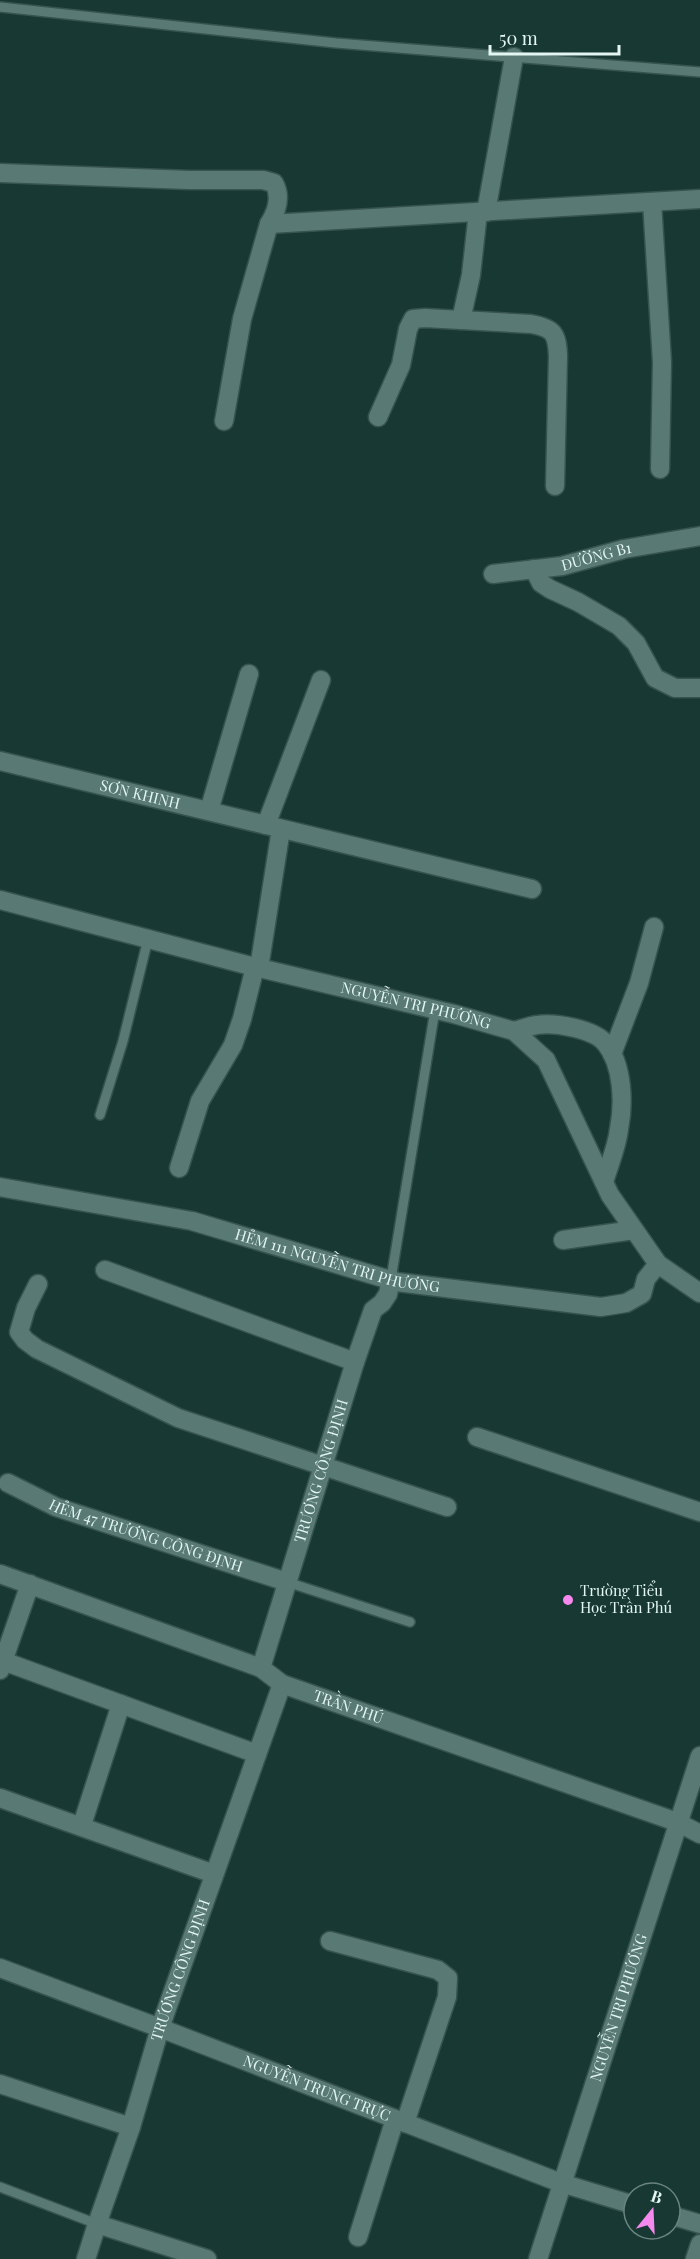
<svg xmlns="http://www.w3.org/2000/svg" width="700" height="2259" viewBox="0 0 700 2259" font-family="'Playfair Display',serif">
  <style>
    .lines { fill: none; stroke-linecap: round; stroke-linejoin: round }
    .lane-casing { stroke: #37534f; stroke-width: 12 }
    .street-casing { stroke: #37534f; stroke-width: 21 }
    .lane { stroke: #597a74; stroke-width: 9 }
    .street { stroke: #597a74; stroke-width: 18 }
    .poi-dot { fill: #f689ee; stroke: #183833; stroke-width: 2 }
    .labels { text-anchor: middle; stroke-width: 4.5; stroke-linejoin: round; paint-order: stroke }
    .street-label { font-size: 15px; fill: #e4f6f2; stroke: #183833 }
    .poi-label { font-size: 15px; fill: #e4f6f2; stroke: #183833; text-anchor: start }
  </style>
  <rect width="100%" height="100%" fill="#183833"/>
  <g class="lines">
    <defs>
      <path id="lane" d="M0 7 336 43 700 72
        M100 1115 123 1041 148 939
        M391 1279 435 1010
        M287 1582 410 1622
        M0 2187 97 2224"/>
      <g id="street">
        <path d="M0 173 189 180H263L274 183C282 197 277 211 269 224L242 319 224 421"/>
        <path d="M652 202 662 362 660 469"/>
        <path d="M486 212 514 57"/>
        <path d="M269 224 700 199"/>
        <path d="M461 320 531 324C554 328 557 334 558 356L555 486"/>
        <path d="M378 417 401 365 408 329 413 319 425 318 461 320 471 275 478 212"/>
        <path d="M534 569 541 583 550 589 578 602 619 626 636 643 655 678 675 688H700"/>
        <path id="s1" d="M493 574 562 566 624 549 700 536"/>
        <path id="s2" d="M0 761 532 889"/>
        <path d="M209 811 249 674"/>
        <path d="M266 825 321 680"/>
        <path id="s3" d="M0 900 255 967 454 1014 514 1031 546 1060 610 1195 658 1264 700 1293"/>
        <path d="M259 968 281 829"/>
        <path d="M514 1031C522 1029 529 1026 537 1025 554 1022 595 1029 606 1044 623 1065 624 1104 619 1129 617 1147 609 1165 604 1182"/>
        <path d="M612 1054 639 983 654 927"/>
        <path d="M179 1168 200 1101 233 1045 242 1019 255 967"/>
        <path id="s4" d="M0 1187 192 1221 397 1282 601 1307 626 1303 642 1294 646 1279 658 1264"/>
        <path d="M563 1240 634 1230"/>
        <path d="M105 1270 355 1362"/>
        <path d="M38 1284 26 1308 19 1332 25 1340 37 1349 178 1418 447 1507"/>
        <path d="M477 1437 700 1512"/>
        <path id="s5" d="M8 1483 56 1507 287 1582"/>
        <path id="s6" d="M0 1574 261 1668 282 1684 677 1822 700 1834"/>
        <path d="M3 1661 257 1754"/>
        <path id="s7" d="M261 1668 355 1362 373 1310 382 1303 388 1294 391 1279"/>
        <path d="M0 1670 30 1584"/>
        <path d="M0 1798 214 1874"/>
        <path d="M82 1825 121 1704"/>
        <path d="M330 1941 438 1970 448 1978 447 1997 405 2123"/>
        <path id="s8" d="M0 1968 160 2028 561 2183 634 2205"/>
        <path d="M0 2084 131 2127"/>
        <path d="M670 2215 700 2224"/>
        <path d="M97 2224 207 2259"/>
        <path d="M358 2237 395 2119"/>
        <path id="s9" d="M86 2259 97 2224 131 2127 160 2028 282 1684"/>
        <path id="s10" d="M538 2259 700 1756"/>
        <path d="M695 2259 700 2244"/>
      </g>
    </defs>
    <use href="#lane" class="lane-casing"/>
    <use href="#street" class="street-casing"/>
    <use href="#lane" class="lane"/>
    <use href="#street" class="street"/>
  </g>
  <circle class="poi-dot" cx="568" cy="1600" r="6"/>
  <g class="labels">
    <g class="street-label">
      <text dy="5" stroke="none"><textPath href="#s1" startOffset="105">ĐƯỜNG B1</textPath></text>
      <text dy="5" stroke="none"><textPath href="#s2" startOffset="144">SƠN KHINH</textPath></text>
      <text dy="5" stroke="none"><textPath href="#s3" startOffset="429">NGUYỄN TRI PHƯƠNG</textPath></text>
      <text dy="5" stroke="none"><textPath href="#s4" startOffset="346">HẺM 111 NGUYỄN TRI PHƯƠNG</textPath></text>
      <text dy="5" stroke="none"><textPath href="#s7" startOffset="206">TRƯƠNG CÔNG ĐỊNH</textPath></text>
      <text dy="5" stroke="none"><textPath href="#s5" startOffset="148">HẺM 47 TRƯƠNG CÔNG ĐỊNH</textPath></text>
      <text dy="5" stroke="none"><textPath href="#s6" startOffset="374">TRẦN PHÚ</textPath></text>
      <text dy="5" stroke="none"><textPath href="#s9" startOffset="304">TRƯƠNG CÔNG ĐỊNH</textPath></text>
      <text dy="5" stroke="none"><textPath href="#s10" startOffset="264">NGUYỄN TRI PHƯƠNG</textPath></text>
      <text dy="5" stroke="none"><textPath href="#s8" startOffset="339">NGUYỄN TRUNG TRỰC</textPath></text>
    </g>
    <g class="poi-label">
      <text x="580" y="1596">Trường Tiểu<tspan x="580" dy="17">Học Trần Phú</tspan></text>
    </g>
  </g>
  <g transform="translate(652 2211) rotate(18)"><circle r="28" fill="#183833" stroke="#6a847f" stroke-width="1.5"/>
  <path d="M0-4.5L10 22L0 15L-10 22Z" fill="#f689ee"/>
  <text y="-9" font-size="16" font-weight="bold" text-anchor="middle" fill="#e4f6f2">B</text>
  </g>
  <path d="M490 45v9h129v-9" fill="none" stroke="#e4f6f2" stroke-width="3"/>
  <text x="499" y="45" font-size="18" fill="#e4f6f2" stroke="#183833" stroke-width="4.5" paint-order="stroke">50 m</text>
</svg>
